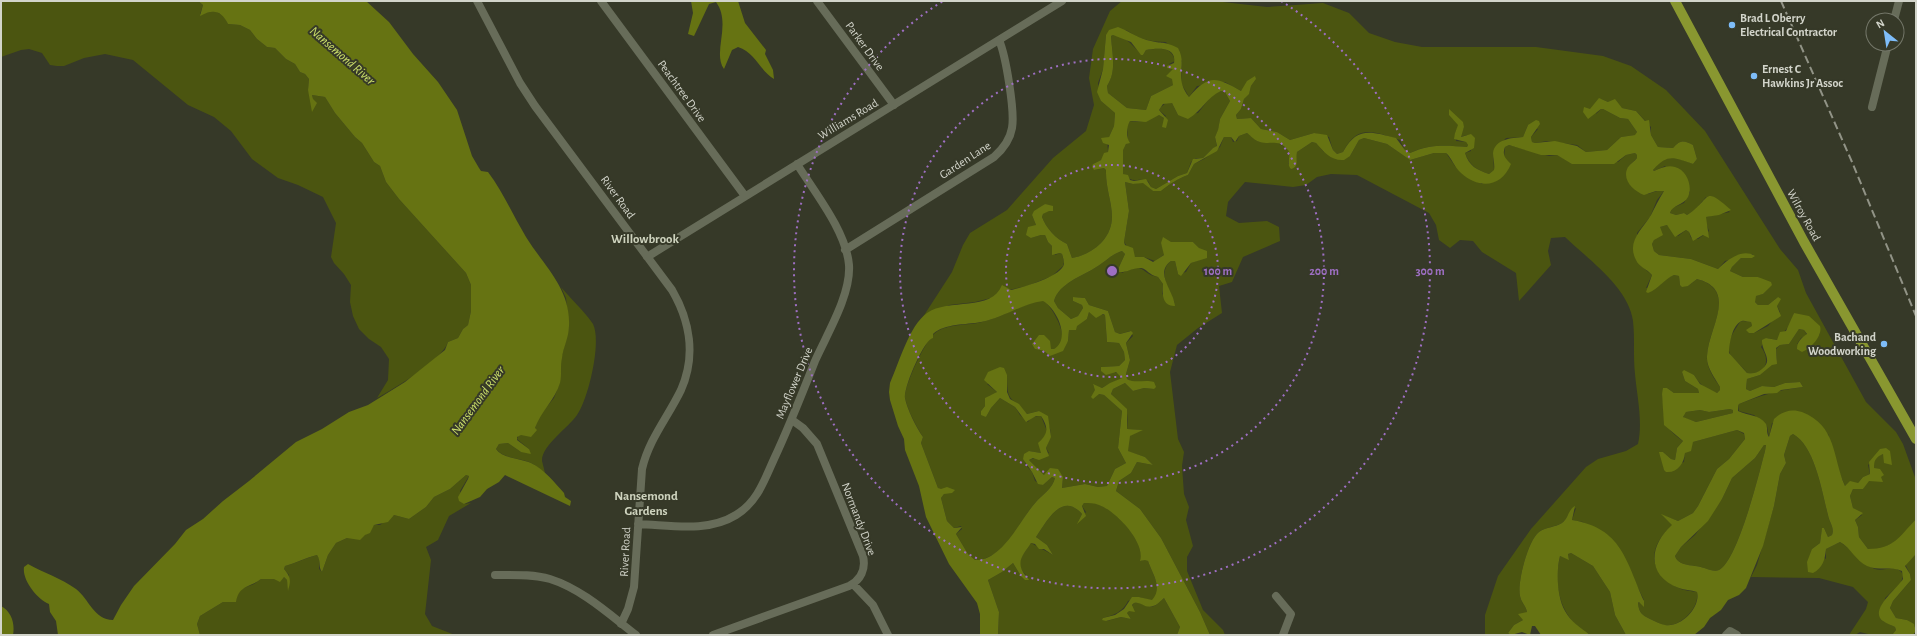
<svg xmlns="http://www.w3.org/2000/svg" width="1917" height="636" viewBox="0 0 1917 636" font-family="'Alegreya Sans',sans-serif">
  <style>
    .green { fill: #4b5510 }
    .water { fill: #667312; fill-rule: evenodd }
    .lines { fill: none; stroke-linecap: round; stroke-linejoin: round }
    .minor { stroke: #676c59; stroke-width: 8 }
    .primary { stroke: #899730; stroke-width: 10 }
    .rail { stroke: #919386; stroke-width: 2; stroke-dasharray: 8 4; stroke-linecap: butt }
    .ring { fill: none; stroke: #9e6fc3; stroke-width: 2; stroke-dasharray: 2 4 }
    .poi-dot { fill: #7ebdf9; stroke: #363928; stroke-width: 1.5 }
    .labels { text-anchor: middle; stroke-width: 4; stroke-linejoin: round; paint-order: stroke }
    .poi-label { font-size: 12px; font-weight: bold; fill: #d2d4ca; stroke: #363928; text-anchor: start }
    .street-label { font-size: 12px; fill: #d2d4ca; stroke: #363928 }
    .water-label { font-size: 13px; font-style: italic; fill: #cce06a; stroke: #363928 }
    .neighbourhood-label { font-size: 13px; font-weight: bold; fill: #ced3be; stroke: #363928 }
    .centre { fill: #9e6fc3; stroke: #363928; stroke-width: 2 }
    .ring-label { font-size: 12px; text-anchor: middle; font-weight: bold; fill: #9e6fc3; stroke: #363928; stroke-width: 4; stroke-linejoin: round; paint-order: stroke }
  </style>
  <rect width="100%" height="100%" fill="#363928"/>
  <path class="green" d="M1 1H198L203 5 200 14 215 11 224 16 228 24 240 25 250 30 257 39 267 47 275 48 286 59 295 64 300 72 305 74 309 79 308 90 313 99 312 95 325 97 335 113 355 137 362 143 374 162 380 166 386 182 399 199 466 273 471 285V311L468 325 463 329 458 338 448 342C442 360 395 388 377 398L388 380 389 359 381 347 369 339 359 329 353 316 350 302 351 285 344 274 334 263 331 257 336 223 323 197 298 185 278 178 252 159 231 131 214 117 188 105 133 60 105 54 84 58 64 66H57L50 65 42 53 29 49 21 50 1 57Z
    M1214 1 1267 7 1323 3 1349 13 1369 33 1395 42 1422 47H1536L1603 56 1631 66 1666 90 1705 131 1780 249 1798 270 1806 293 1866 402 1896 432 1903 444 1916 480V519L1902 537 1895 542 1881 549H1868L1859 537 1858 527 1855 520 1862 515 1853 508 1850 496 1853 489H1863L1874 468V462L1876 457 1883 454 1884 456 1886 448 1868 465 1870 474 1863 477 1858 483 1845 486 1838 469 1828 434 1772 423 1769 437 1767 426 1754 415 1739 411 1738 406 1739 404C1761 395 1779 390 1803 387L1800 382 1785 383 1774 387 1762 386 1750 391 1746 389 1747 379 1760 375 1777 360 1776 349 1780 345 1789 344 1799 329 1804 330 1807 335 1801 338 1797 344 1820 334 1794 313 1790 325 1777 340 1766 338 1761 347C1771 360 1766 376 1747 373 1743 367 1736 362 1732 357 1723 346 1734 331 1740 322L1743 321 1751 322 1754 333 1768 326 1780 312 1777 306 1778 297 1768 305H1758L1755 302V296L1763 294 1771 285 1758 277H1743L1730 271 1732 267 1741 258H1752L1753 254 1725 261 1718 269 1691 259 1659 255 1654 251 1652 244 1660 227 1667 225 1678 236 1686 230 1689 232 1691 238 1698 239 1709 231 1705 220 1706 217 1730 212 1706 197 1696 209 1687 215 1684 213 1676 215 1670 213 1672 208 1684 203 1690 192 1665 166 1654 171 1653 170C1668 152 1673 157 1693 164L1697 159 1693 145C1684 140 1680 140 1673 148L1658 147 1651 135V127L1636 111 1622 108 1601 99 1596 114 1601 109H1603L1620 118 1628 119 1637 132 1636 135 1621 137 1607 150 1586 152 1577 145 1547 141 1535 143 1532 142 1531 137 1538 129 1528 125 1523 137 1506 138 1493 153 1494 170 1489 174C1477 170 1470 166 1465 153L1471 151 1467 135 1460 137 1464 127 1449 115 1459 125 1455 133 1456 141 1466 142 1468 145 1467 147C1447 145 1428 144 1410 153L1405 150 1400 140C1374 132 1358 123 1343 152L1337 154 1333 150 1329 137 1314 133 1290 140 1277 132 1261 129 1251 118 1237 119 1236 115 1241 109 1244 99 1249 93 1251 86 1256 79 1241 91 1225 82 1197 86 1189 97 1181 83 1182 61 1166 42C1150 42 1139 39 1126 30L1106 35 1103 69 1098 83 1101 101 1115 113 1114 126 1109 137 1107 138 1108 152 1101 160 1093 164 1094 170 1104 168 1106 170C1105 198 1123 219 1101 243 1093 251 1083 256 1072 258L1067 244C1056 239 1046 228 1042 217L1043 214 1049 210 1045 204 1032 215 1036 225 1031 238 1041 235H1045L1048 242 1052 246 1055 255 1060 253 1062 254 1064 262 1063 266 1052 276 1027 286 999 292 991 298 975 302 949 305 921 320 952 272 963 245 970 233 1007 210 1053 158 1086 131 1094 105 1089 78 1093 49 1110 11 1122 1Z
    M1113 35C1129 37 1132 47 1143 55L1146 50C1159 48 1172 46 1175 61L1169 64 1173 69V85L1151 96 1146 110 1127 108 1108 93 1107 86C1117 71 1112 53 1111 36Z
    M1221 91 1225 92 1230 101 1220 119 1218 131 1215 137 1217 147 1213 148 1203 158H1196L1191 162 1187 173 1178 176 1156 189 1151 187 1148 181C1135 177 1136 185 1123 174V149L1128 141 1127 127 1130 121C1145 125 1147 117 1159 115L1164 118 1166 116 1159 110 1161 107 1167 102 1172 103 1178 115 1198 113 1212 95Z
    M1247 133 1259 142H1276L1288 149 1290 152 1288 165 1297 152 1312 142 1316 143 1324 152 1350 156 1359 140 1364 138 1387 144 1410 160 1434 153H1446L1455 166 1482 184 1504 158 1505 147 1509 145 1549 156 1557 155 1567 160 1618 162 1626 155 1635 153 1637 155V158L1628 167 1648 194 1663 189 1664 191 1657 200 1650 217 1637 233 1639 264 1652 275 1646 288 1660 285 1666 278 1674 275 1679 276 1680 285 1688 286 1697 279C1739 291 1708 328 1707 356 1706 367 1714 378 1720 387V390L1717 393C1706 391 1699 383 1694 375L1682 372 1685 381 1698 389 1699 393H1674L1667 388 1662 394C1666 420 1659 424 1683 441L1677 448 1675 460 1671 459 1663 452 1664 470 1684 462 1685 453 1693 442 1737 430 1744 434 1745 439 1729 459 1717 469 1698 506 1693 513 1678 521 1662 515 1673 525C1647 546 1647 574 1679 588 1684 591 1692 591 1697 592 1700 607 1681 628 1664 625 1660 624 1655 621 1650 619 1642 615 1639 613 1638 603L1644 600 1636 584 1583 522 1572 520 1576 508C1567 512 1568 519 1562 523 1555 527 1546 527 1539 532 1528 540 1517 583 1520 596 1521 602 1526 606 1527 612L1523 620 1514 625 1508 633 1511 635H1485V615L1498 576 1531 529 1586 467 1598 459 1626 451 1638 444C1643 421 1637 397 1635 374 1633 356 1635 339 1633 321 1629 288 1588 259 1565 237L1551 238 1548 251 1551 265 1519 301 1516 273 1482 252 1473 241 1460 240 1450 248 1439 240 1436 225 1429 213 1357 175 1331 174 1317 177 1306 185 1293 187 1245 182 1228 202 1226 216 1239 223 1267 221 1279 227 1280 241 1243 257 1232 282 1219 286 1222 313 1198 328 1177 345 1170 372 1178 439 1184 452 1182 466 1184 494 1189 507 1186 520 1193 546 1187 557V571L1203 610 1223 630 1225 635H1210L1200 612 1161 538 1140 509 1116 491 1119 481 1131 473 1137 462 1153 465 1145 457 1127 451 1129 436 1142 430 1127 429C1129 404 1125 410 1111 394L1113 389 1125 383 1133 391 1144 388 1154 389V382H1132L1127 379 1126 374 1130 360 1126 343 1133 336 1130 331 1120 334 1115 332 1108 311 1089 305 1085 298 1073 297V301L1082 305 1083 308 1078 316 1071 319 1058 308 1054 301C1059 283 1083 276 1098 266 1106 261 1112 254 1122 251L1125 254 1119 267 1122 273C1146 261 1140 274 1158 277L1163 284 1162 294 1175 303C1168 291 1158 270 1171 261H1175L1178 274 1186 272 1191 263 1207 257 1193 242 1161 243 1165 254 1155 261 1144 257H1135L1124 242 1129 211 1125 182 1133 184 1143 182 1153 191H1161C1168 185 1179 178 1188 175L1194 164 1204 159 1220 147 1224 137H1231L1233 142 1237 141 1239 136Z
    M561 287C569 297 587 314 593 324 602 342 588 400 577 415 569 427 541 446 542 461 543 465 544 469 545 473 540 469 534 464 529 462 519 458 503 458 496 449L499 444 508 443 521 452 529 449 517 439 518 436 535 428 539 416 554 398 560 382 561 359 569 328 566 298Z
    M1043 300C1053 307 1074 344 1054 349 1049 350 1040 349 1035 349L1044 351 1050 356 1068 341 1069 330 1087 319 1089 312 1105 315 1107 342 1119 343 1124 352 1125 360 1119 366 1101 367 1120 374 1122 378C1116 382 1109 383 1102 388L1093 385 1099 394 1104 395 1122 411 1118 448 1126 463 1115 469 1107 486 1098 487 1085 484 1062 488 1063 477 1044 475 1029 460 1049 453 1046 448C1054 430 1051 426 1039 411L1027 414C1011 394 1007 405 1007 375L987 384 997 392 995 394 989 396 985 406 981 411 986 417 991 408 1000 398 1015 407 1020 415 1028 422C1031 417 1035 416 1041 416L1047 431 1041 453 1029 451 1025 464 1032 472 1035 481 1043 485 1052 477 1055 478C1053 488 1042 495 1036 502 1020 519 1004 561 975 560L968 554 956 534 962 529 961 526 954 528 947 521 941 498 944 494 938 488 921 443 923 437C916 426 908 411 905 398 903 388 926 339 935 333 948 323 967 326 982 322 1003 317 1022 304 1043 300Z
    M1730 409 1734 410 1733 413 1696 422 1684 418 1683 416 1686 412 1700 410 1709 412Z
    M1793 434C1815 446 1822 492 1828 515 1829 522 1835 528 1832 535L1828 537 1824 528 1822 529 1820 543 1812 549 1826 559V549L1840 542C1853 550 1859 563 1875 569 1884 572 1898 563 1903 575L1901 583 1885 598 1883 621 1895 627 1896 630 1892 635H1872L1860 632 1855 635H1849L1866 609 1868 602 1853 587 1819 578 1751 577 1757 565 1774 506 1780 474 1786 463 1784 455 1790 436Z
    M1764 445H1766L1765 451C1759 474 1738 560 1719 570 1713 573 1702 566 1695 566 1688 565 1677 564 1675 556L1681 547 1695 535 1722 499 1732 478 1755 458Z
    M466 475 469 476 460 491 464 504 471 503 449 516 438 540 426 547 431 560 425 614 432 626 455 635H200L197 624 200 616 223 602 229 601 241 589 254 584 261 579H274L284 577 287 580 289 590V575L284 569 285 566C296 563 306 558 317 555L319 558V569L322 572 328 555 336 543 347 538 365 535 374 525H380L394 515 409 519 426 507 434 497 450 489Z
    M1084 503C1089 503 1095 502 1100 505 1117 512 1145 542 1141 561L1145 559 1148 561C1153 575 1163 588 1153 601L1139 597 1128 601C1123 611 1115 615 1103 618L1107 621 1121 617 1131 619 1127 613 1134 603C1142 601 1148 610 1156 605 1159 603 1161 600 1164 598L1180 627 1177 635H998L999 612 988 580 1002 572 1013 563 1021 576 1029 578C1012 563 1022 557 1031 543L1053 555 1047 545 1036 537C1047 521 1062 491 1082 514L1078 522 1086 512 1082 506Z
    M1571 553 1593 566 1610 592 1615 615 1626 635C1618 635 1595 636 1589 634 1560 619 1553 585 1560 556L1569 559 1568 554Z
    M1916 554V627L1907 620 1896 618 1890 608 1893 601 1911 580 1910 574 1905 564Z"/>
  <path class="water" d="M198 1H366L389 22 413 54 438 82 457 110 472 156 479 168 481 171 488 172C503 192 513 215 526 237 544 266 571 289 569 326 569 337 563 348 562 358 560 366 562 375 560 383 555 400 541 411 535 428L537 430 531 437 521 435 517 437V440L529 449 531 454 521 452 508 443 499 444 496 449C503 459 521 458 531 463 545 470 554 482 564 493L565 497 571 501 570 506 505 475 499 482 487 489 480 497 464 504 459 501 458 497 468 479 469 476 466 475 450 489 434 497 426 507 409 519 394 515 388 522 374 525 370 533 365 535 360 540 347 538 336 543 328 555 322 572C318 567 321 560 317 555 305 558 296 563 285 566L284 569C291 577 291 581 288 591L287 580 284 577 280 582 274 579H261C249 588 239 585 236 602H223L200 616 197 624 200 635H58L56 621 50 612 49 604C37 599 22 580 24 567L28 564C44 573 61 578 76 589 89 599 94 620 113 620L121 605 134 586 175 544 186 530 203 519 223 501 249 481 296 442 322 429 349 412 368 405 405 382 445 350 448 342 458 338 463 329 468 325 471 311V285L466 273 399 199 386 182 380 166 374 162 362 143 355 137 335 113 325 97 312 95 313 99 317 103 312 112 308 90 309 79 305 74 300 72 295 64 286 59 275 48 267 47 257 39 250 30 240 25 228 24C221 10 213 9 200 16L203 5Z
    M691 1H738L745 23 766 50 765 54 773 70 774 79C760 71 755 52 738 47L732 50 724 69C712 52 732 24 716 2L709 4 694 36 688 34 693 13Z
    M1118 27C1129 31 1139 39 1151 41 1164 44 1164 41 1178 48 1188 66 1173 77 1189 97 1209 74 1216 77 1241 91L1247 81 1255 76 1256 79 1251 86 1249 94 1244 99 1241 109 1236 115 1237 119 1251 118 1261 129 1277 132 1290 140 1314 133 1327 135 1333 150 1337 154 1343 152C1357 126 1371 132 1396 138L1405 150 1410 153C1429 144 1446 145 1467 147L1468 145 1466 142 1454 139 1455 133 1458 125 1449 115V109L1463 122 1464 127 1461 137 1471 134 1475 138 1474 148 1465 153C1469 166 1477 170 1489 174L1494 170C1495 164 1493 159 1493 153 1495 139 1511 138 1523 137L1528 125 1536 120 1539 121 1540 124 1531 137 1532 142 1535 143 1555 141 1577 146 1586 152 1607 150 1621 137 1635 135 1637 132 1628 119 1620 118 1603 109H1601L1588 119 1583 112 1584 107 1590 109 1599 98 1608 102 1615 99 1622 108 1636 111 1645 121 1649 120 1651 135 1658 147 1673 148C1680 140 1684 140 1693 145L1697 159 1693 164C1674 158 1668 153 1653 170L1654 171C1661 168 1667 165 1675 167 1687 170 1693 187 1688 197 1684 205 1672 205 1670 213L1676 215 1684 213 1687 215C1712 199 1702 184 1731 210L1719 215 1706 217 1709 238 1703 235 1693 241 1689 232 1686 230 1675 237 1667 225 1660 227 1663 235 1654 240 1652 244 1654 251 1659 255 1691 259 1718 269C1727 260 1742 248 1755 256L1752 258H1741L1732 267 1730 271 1743 277H1758L1771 282 1772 285 1763 294 1756 296 1755 302 1758 305H1768L1778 297 1781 299 1777 306 1781 316 1754 333H1749L1746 330 1752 326 1751 322C1748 322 1744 320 1742 321 1732 324 1729 345 1729 353L1747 373C1754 374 1757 373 1762 369 1774 360 1761 351 1762 340L1766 338 1777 340 1780 332 1786 331 1794 313 1809 316 1820 326C1823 335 1811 349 1802 352L1797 349C1797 342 1801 338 1807 334L1804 330 1799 329 1789 344 1780 345 1776 348 1777 364 1772 365 1760 375 1747 379 1746 389 1750 391 1762 386 1774 387 1785 383 1800 382 1803 387 1781 390 1777 393 1764 394 1739 404 1738 406V411C1748 416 1759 414 1766 424 1768 428 1766 433 1769 437L1774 419C1781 412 1791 408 1802 412 1837 426 1832 456 1845 486L1850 481 1858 483 1863 477 1870 474 1869 462 1880 449 1886 448 1890 451 1892 465 1884 463 1883 454C1876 457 1874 460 1874 468L1880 469 1884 475 1881 477 1883 482 1869 481 1863 489H1853L1850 496 1853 508 1863 513 1855 520 1858 527 1859 537 1868 549C1894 549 1900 536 1916 519V554L1905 566 1910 574 1911 580 1893 601 1890 608 1896 618 1907 620 1914 624 1916 631 1913 635H1892L1896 630 1895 627C1892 625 1887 624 1883 621 1868 610 1898 588 1903 579L1902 571C1891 566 1878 571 1867 566 1856 561 1851 548 1840 542L1826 549C1825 559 1823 568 1813 573L1808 572 1807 562 1812 549 1820 543 1822 528H1824L1828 537 1832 535C1835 528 1829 522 1828 515 1822 492 1815 446 1793 434L1790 436 1784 455 1786 463 1780 474 1774 506 1763 546 1746 588 1739 595 1728 600 1721 610 1710 618 1704 627 1694 635H1626L1615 615 1610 592 1593 566 1571 553 1568 554 1569 560 1560 556C1556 571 1557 597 1565 611 1570 621 1581 628 1590 635H1541L1535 626H1532L1530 635 1522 632 1511 635 1508 633 1514 625 1523 620 1518 614 1527 612C1526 606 1521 602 1520 596 1517 583 1528 540 1539 532 1546 527 1556 527 1562 523 1568 519 1568 510 1575 506L1572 520C1622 528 1626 561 1644 601V607L1639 602 1638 603C1639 613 1642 615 1650 619 1655 621 1660 624 1665 625 1681 628 1701 607 1697 592 1691 590 1684 590 1679 588 1646 576 1649 545 1672 525L1661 514 1678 521 1693 513 1698 506 1717 469 1729 459 1745 439 1744 433 1737 430 1693 442 1691 451 1685 453C1684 463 1678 473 1666 472L1664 470 1659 452H1663L1671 459 1675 460 1677 448 1683 441 1664 425 1662 394 1663 388H1667L1674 393H1699L1698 389 1685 381 1682 372 1684 370 1694 375 1700 384 1717 393 1720 390V387C1715 378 1706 367 1707 356 1708 328 1739 290 1697 279L1688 286 1682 287 1680 285 1679 276 1674 275C1664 279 1659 289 1648 293L1646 292 1652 275C1647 269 1639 267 1636 260 1626 241 1643 229 1651 215 1655 207 1659 199 1664 191H1656L1644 195C1634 191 1621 180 1628 167 1630 164 1635 161 1637 158V155L1635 153 1626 155 1614 164H1572L1557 155H1541L1509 145 1505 147C1502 155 1505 158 1511 164 1501 188 1479 189 1461 173 1454 167 1452 158 1446 153H1434L1410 160 1387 144 1364 138 1359 140 1350 156 1344 160C1331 161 1324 152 1316 143L1312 142 1297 152C1295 160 1300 166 1291 169 1285 163 1293 154 1287 149 1277 139 1271 145 1260 142 1255 141 1251 136 1247 133L1239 136 1235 142 1231 137H1224L1217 151 1194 164 1188 175C1179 178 1168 185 1161 191H1153L1143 183 1133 184 1125 182 1129 211 1124 242 1125 245 1133 248 1135 257H1144L1153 262 1164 255 1161 243 1163 237 1171 242H1193L1199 248 1207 251V258L1191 263 1181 276 1178 274 1175 261H1171C1154 273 1174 291 1175 306 1162 307 1162 293 1163 284L1158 277C1149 275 1147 269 1141 268 1134 267 1126 273 1119 272V267L1125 254 1122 251C1112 254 1106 261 1098 266 1083 276 1059 283 1054 301L1058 308 1071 319 1078 316 1083 308 1082 305 1073 301V297L1085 298 1089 305 1108 311 1115 332 1120 334 1131 331 1133 333 1126 343 1130 360 1126 374 1127 379C1136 384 1144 379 1154 382L1156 387 1154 389 1144 388 1133 391 1125 383 1113 389 1111 394 1127 409V429L1143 430 1130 436 1128 451 1145 457 1153 465 1137 462 1131 473 1119 481 1116 491 1140 509 1161 538 1200 612 1210 635H1177L1180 627 1164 598C1160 601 1158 605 1153 606 1145 609 1141 601 1134 603L1132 605 1135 612 1129 611 1127 613 1131 619 1121 617 1106 621 1102 620 1103 618 1115 615 1124 609 1132 597H1139L1152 600C1163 588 1153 575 1148 561L1145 560 1140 561C1146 543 1116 511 1099 505 1094 503 1089 503 1084 503L1082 506 1086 516 1077 524 1082 514C1062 491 1047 521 1036 537L1047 545 1053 555 1044 549H1039L1035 544 1031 543C1025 553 1016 560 1023 572 1024 575 1028 577 1029 580H1025L1021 576 1013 563 1002 572 988 580 999 612 998 635H980V614L977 603 949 564 926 517 919 486 905 450 904 439 898 426 890 400 889 392 890 383C899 363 909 326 927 313 948 298 992 312 1002 285L1011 290C1023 287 1061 277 1064 264 1064 261 1063 257 1062 254L1060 253 1052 255V246L1048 242 1045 235H1041L1031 238 1026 235 1028 227 1036 225 1032 215 1034 211 1045 204 1053 206V211H1049L1043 214 1042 217C1046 228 1056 239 1067 244L1072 258C1083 256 1093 251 1101 243 1123 219 1105 198 1106 170L1104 168 1094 170 1092 167 1093 164 1101 160 1104 153 1108 152 1109 145 1103 143 1101 138 1109 137 1114 126 1115 113 1101 101 1097 92 1103 69 1106 35 1109 30ZM1113 35 1131 42 1141 55H1143L1146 50C1157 48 1177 46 1174 63L1167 66V68L1173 69 1166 76 1172 79 1173 85 1151 96 1146 110 1127 108 1108 93 1107 86C1117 71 1112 54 1111 36ZM1221 91 1225 92 1230 101 1220 119 1218 130 1215 137 1217 146 1213 148 1203 158 1193 159 1187 173 1178 176 1156 189 1151 187 1146 179 1134 181 1130 180 1128 175 1123 174V150L1126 144 1130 143C1126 137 1126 128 1130 121L1146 122 1159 115 1164 118 1162 127 1166 128 1168 120 1159 110 1163 104 1172 103 1178 115 1188 119C1203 110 1206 98 1221 91ZM1043 301C1057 309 1071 339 1054 349H1051L1050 341 1044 335H1039L1032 344 1035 349 1044 351 1050 356 1063 351 1068 341 1069 330H1076L1077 326 1087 319 1089 312 1096 318 1103 314 1105 315 1107 342 1119 343 1124 352 1125 360 1119 366 1101 367V371L1106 375 1116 372 1122 378 1110 383 1102 388 1093 384 1095 390 1091 397 1093 399 1099 394 1104 395 1122 411 1118 448 1126 463 1115 469 1107 486 1098 487 1085 484 1062 488 1063 477 1058 469 1050 468 1044 475 1029 460 1033 458 1039 460 1049 456 1046 448 1051 437 1048 416 1039 411 1027 414 1019 404 1010 399 1007 392V375L1004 368 1000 367 988 372 984 380 997 392 985 398V406L981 411V415L986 417 991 408 1000 398 1015 407 1026 422 1036 416H1041C1049 428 1048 434 1038 443L1041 453 1029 451 1024 454 1023 459 1032 472 1038 484 1043 485 1052 477 1055 478C1053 488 1042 495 1036 502 1020 519 1003 561 975 560L968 554 956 534 962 527 954 528 947 521 941 498 944 494 952 493 955 490 947 487 941 489 938 488 921 443 923 437C916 427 907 409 905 398 903 389 924 339 933 338V334C945 323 966 325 981 322 1003 318 1021 304 1043 301ZM1730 409 1733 410V413L1696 422 1683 417 1686 412 1700 410 1709 412ZM1764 445H1766L1765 451C1759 474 1738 560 1719 570 1713 573 1702 566 1695 566 1688 565 1677 564 1675 556L1681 547 1708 521 1722 499 1732 478 1755 458Z
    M1 606C12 612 15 624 13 635H1Z"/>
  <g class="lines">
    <path class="minor" d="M477 1 520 83 535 106 672 290C690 321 696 356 681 390 668 417 649 439 642 469L634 587 628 609 621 624
      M601 1 745 196
      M817 1 894 105
      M1894 20 1899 1
      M1872 107 1888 44
      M845 250 994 157C1003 149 1010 140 1012 128 1015 112 1006 56 999 40
      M647 257 1062 1
      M638 524C670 525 707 533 736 515 744 510 752 502 757 494 764 483 769 470 774 459 789 427 802 394 815 361 827 334 851 295 849 265 846 231 815 193 797 164
      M495 575C513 575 533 574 550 579 582 589 610 615 636 635
      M853 584 873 605 888 635
      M1276 596 1291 614 1283 635
      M713 635 849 586C861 580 866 569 863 556L817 444 803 428 792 420
      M1726 635 1730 631 1737 635"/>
    <path class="primary" d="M1675 1 1804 242 1916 439"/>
    <path class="rail" d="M1781 1 1852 162 1916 316"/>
  </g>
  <g class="ring">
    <circle cx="1112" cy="271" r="106"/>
    <circle cx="1112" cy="271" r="212"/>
    <path d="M1281 1A318 318 0 1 1 943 1"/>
  </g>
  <g class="poi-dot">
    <circle cx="1732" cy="25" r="4"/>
    <circle cx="1754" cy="76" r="4"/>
    <circle cx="1884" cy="344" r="4"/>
  </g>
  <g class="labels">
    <g class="poi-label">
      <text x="1740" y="22">Brad L Oberry<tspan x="1740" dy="14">Electrical Contractor</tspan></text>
      <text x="1762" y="73">Ernest C<tspan x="1762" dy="14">Hawkins Jr Assoc</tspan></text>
      <text x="1876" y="341" text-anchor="end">Bachand<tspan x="1876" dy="14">Woodworking</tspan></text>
    </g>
    <g class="street-label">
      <text transform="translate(865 46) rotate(54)" y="4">Parker Drive</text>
      <text transform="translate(682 91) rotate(54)" y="4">Peachtree Drive</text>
      <text transform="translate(848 119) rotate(-31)" y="4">Williams Road</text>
      <text transform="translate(965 160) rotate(-33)" y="4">Garden Lane</text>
      <text transform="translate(618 197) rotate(54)" y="4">River Road</text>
      <text transform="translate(1804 215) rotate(61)" y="4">Wilroy Road</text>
      <text transform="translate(794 383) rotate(-67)" y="4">Mayflower Drive</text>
      <text transform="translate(859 519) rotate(69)" y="4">Normandy Drive</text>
      <text transform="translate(625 552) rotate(-87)" y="4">River Road</text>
    </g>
    <g class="water-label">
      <text transform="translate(343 55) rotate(41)" y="5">Nansemond River</text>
      <text transform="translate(477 400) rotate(-54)" y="5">Nansemond River</text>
    </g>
    <g class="neighbourhood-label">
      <text x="645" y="243">Willowbrook</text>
      <text x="646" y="500">Nansemond<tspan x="646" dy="15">Gardens</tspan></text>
    </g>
  </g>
  <circle cx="1112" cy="271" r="6" class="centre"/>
  <g class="ring-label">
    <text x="1218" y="275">100 m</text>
    <text x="1324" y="275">200 m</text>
    <text x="1430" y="275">300 m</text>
  </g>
  <rect width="1917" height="636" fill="none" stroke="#d2d4ca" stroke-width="4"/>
  <g transform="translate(1885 32) rotate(330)"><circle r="19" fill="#363928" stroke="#747769"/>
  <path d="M0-3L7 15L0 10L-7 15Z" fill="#7ebdf9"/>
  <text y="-6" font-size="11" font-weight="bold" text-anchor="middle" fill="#d2d4ca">N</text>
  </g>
</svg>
